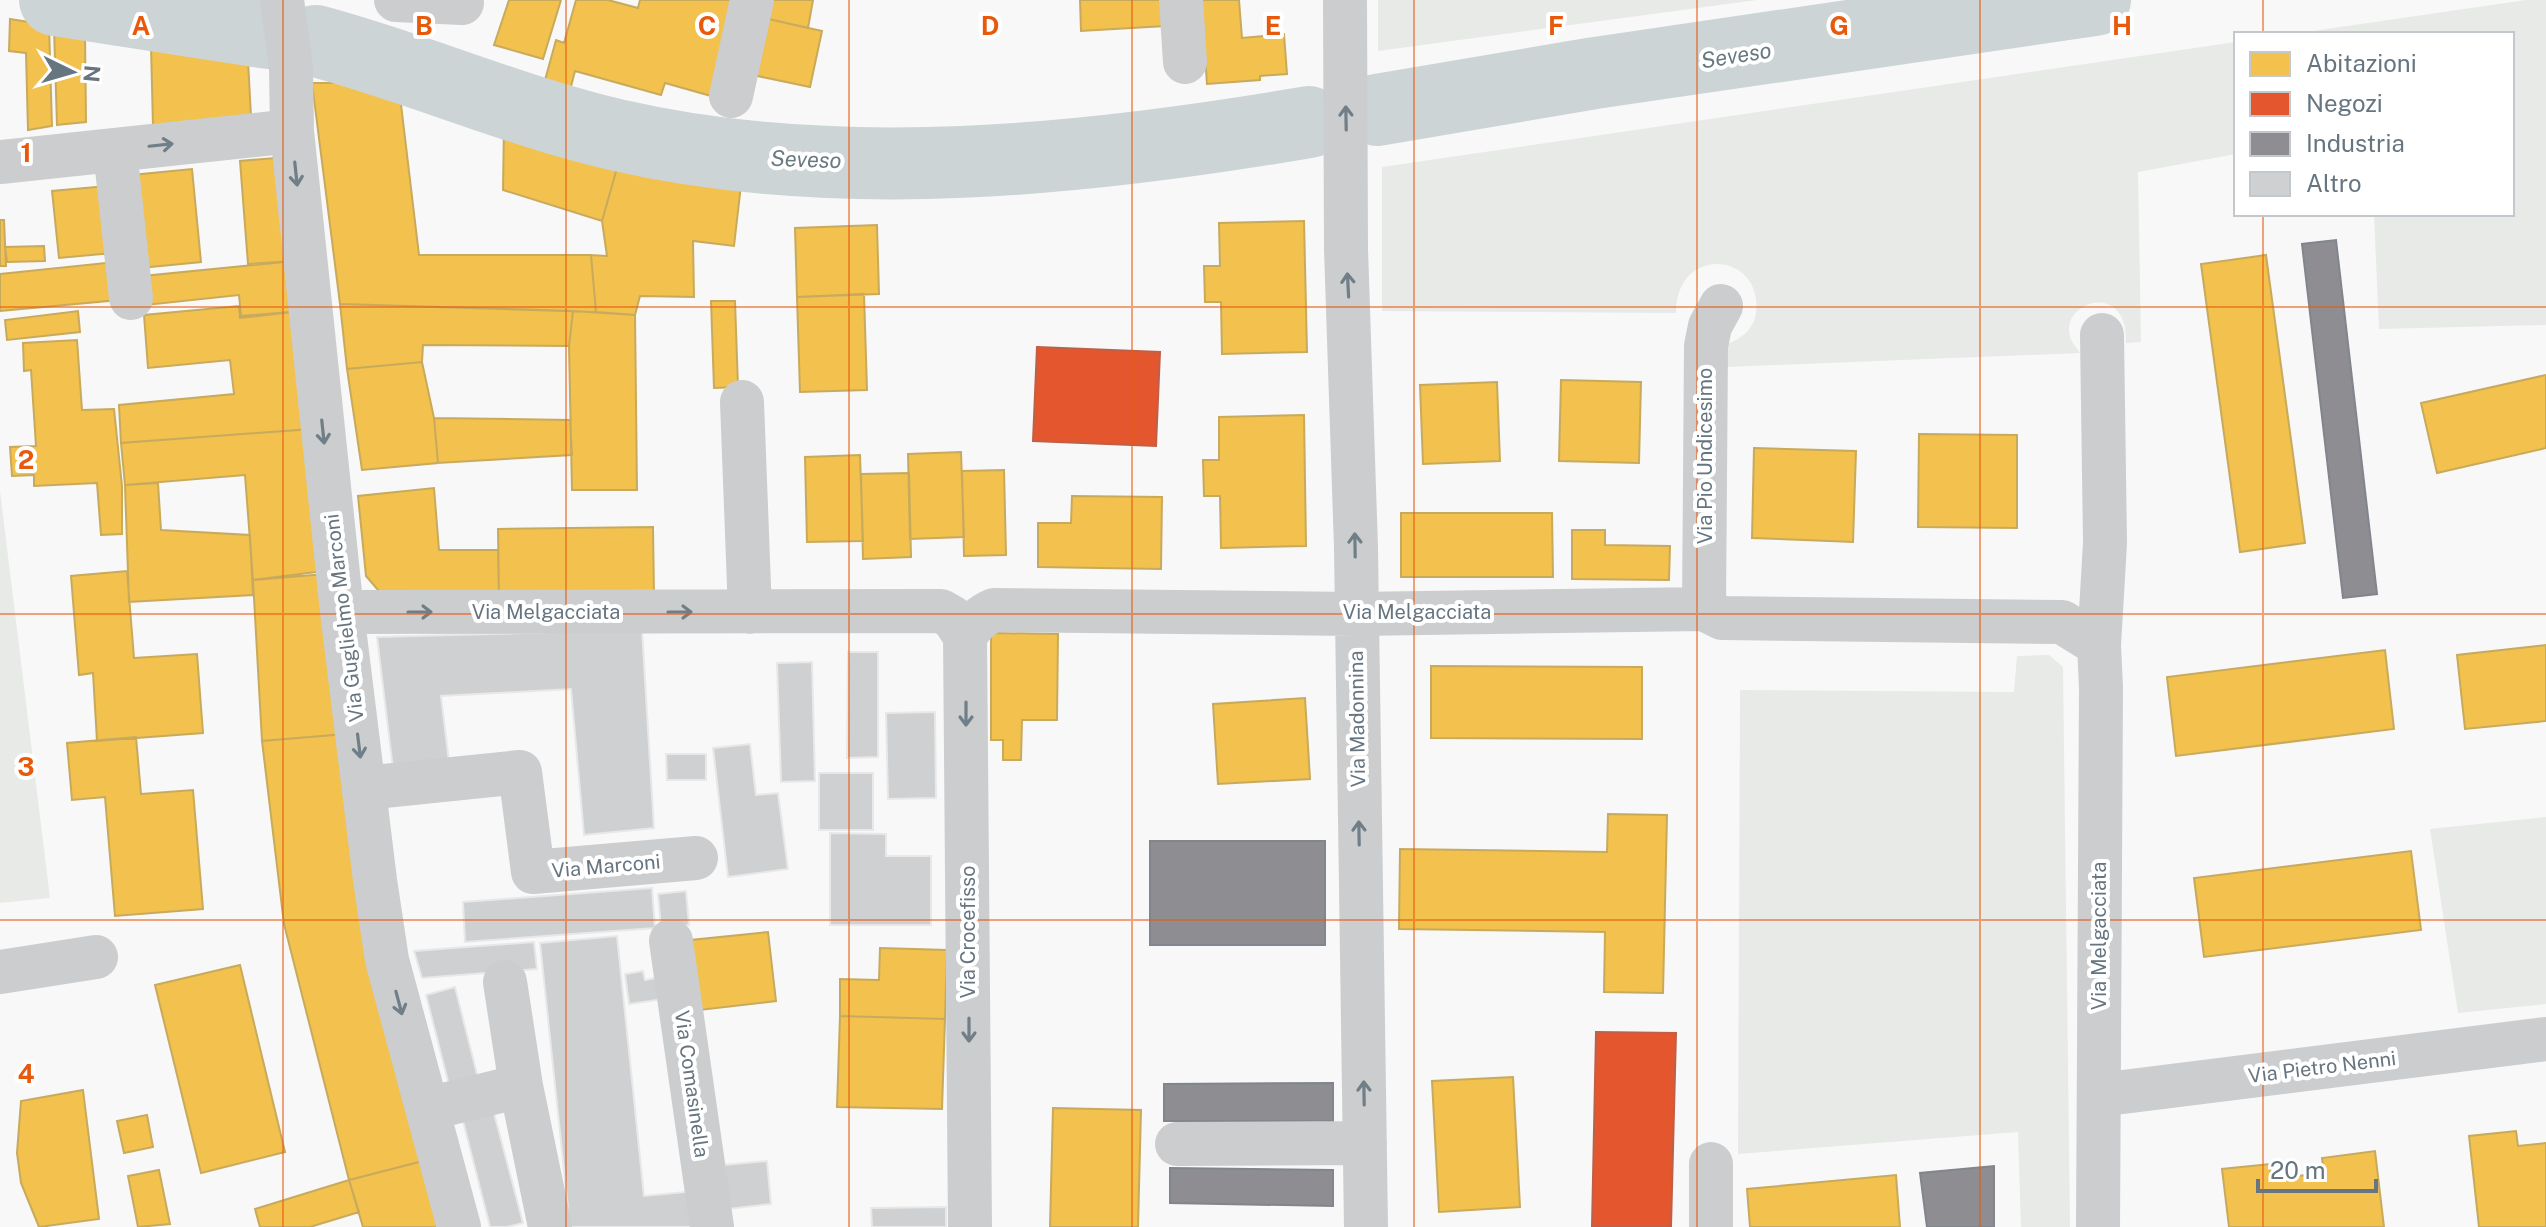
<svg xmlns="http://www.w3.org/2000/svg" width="2546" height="1227" viewBox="0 0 2546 1227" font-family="'Public Sans',sans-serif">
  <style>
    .green { fill: #e7eae6 }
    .homes { fill: #f2c14e; stroke: #c8aa5d; stroke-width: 2 }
    .shops { fill: #e4572e; stroke: #be6047; stroke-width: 2 }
    .industry { fill: #8d8d92; stroke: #81868d; stroke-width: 2 }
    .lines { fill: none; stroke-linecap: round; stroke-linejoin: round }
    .river { stroke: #cdd4d6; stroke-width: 72 }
    .building { fill: #cfd0d2; stroke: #e8e8e8; stroke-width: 2 }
    .minor { stroke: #cbcdce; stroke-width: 44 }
    .oneway { stroke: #707e88 }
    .grid { fill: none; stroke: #e8590c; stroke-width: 2; stroke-opacity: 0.55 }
    .labels { text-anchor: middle; stroke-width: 8; stroke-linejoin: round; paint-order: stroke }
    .street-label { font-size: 20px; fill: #667580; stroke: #fff }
    .water-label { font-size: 22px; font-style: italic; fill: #677981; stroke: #fff }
    .grid-label { font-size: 26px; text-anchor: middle; font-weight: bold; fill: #e8590c; stroke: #fff; stroke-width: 8; stroke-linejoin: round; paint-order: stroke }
  </style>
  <rect width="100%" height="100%" fill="#f8f8f8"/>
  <path class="green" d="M1378 0H1757L1378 51Z
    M2526 0H2546V325L2379 329 2374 214H2512V34H2292Z
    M2236 42V154L2138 172 2141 342 2126 343C2128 279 2060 302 2070 336 2071 342 2077 348 2080 353L1726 367 1723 346C1739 340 1754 331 1756 312 1763 252 1676 244 1676 313L1382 311V167Z
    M0 491 50 898 0 903Z
    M2049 655 2063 667 2070 1227H2021L2018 1132 1738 1154 1740 690 2014 692 2017 656Z
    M2546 817V1004L2458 1013 2430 829Z"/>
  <path class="homes" d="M509 0H561L543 59 494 45Z
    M576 0H608L638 8 640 0H745L718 98 665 83 661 95 575 71 568 98 542 91 556 40 564 43Z
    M764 0H813L808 28 760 17Z
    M1080 0H1164L1165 26 1081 31Z
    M1201 0H1239L1242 38 1284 34 1287 74 1260 76V80L1207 84Z
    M760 17 822 31 810 87 748 74Z
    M10 19 49 25 52 126 28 130 26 53 9 51Z
    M54 28 85 35 86 122 57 125Z
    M151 46 248 61 251 116 153 126Z
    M312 83H340L400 96 419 255H591L596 312 340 304Z
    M504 123 621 154 602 221 503 190Z
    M621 154 741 185 734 246 693 241 694 297 640 296 635 315 596 312 591 255 607 256 602 221Z
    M275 158 295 261 248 264 240 161Z
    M192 169 201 262 141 268 132 175Z
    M107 186 113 253 59 258 52 191Z
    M0 220H4L6 266H0Z
    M1304 221 1307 352 1222 354 1221 302H1205L1204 266H1220L1219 223Z
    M877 225 879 294 797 297 795 228Z
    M44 246 45 261 7 262 5 247Z
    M2266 255 2305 543 2240 552 2201 264Z
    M295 261 301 311 241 316 239 295 146 305 143 276Z
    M115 262 119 300 0 311V274Z
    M864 294 867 390 800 392 797 297Z
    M711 301H735L738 387 714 388Z
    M340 304 573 311 569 346 423 345 422 362 347 369Z
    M239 306 240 318 301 311 311 429 121 443 119 405 234 394 230 360 148 368 144 315Z
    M78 311 80 332 7 340 5 320Z
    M573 311 635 315 637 490H572L569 346Z
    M77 340 82 410 114 409 122 486V534L101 535 97 483 34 486V475L12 476 10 447 36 446 31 370 24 371 23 343Z
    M422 362 434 418 438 463 362 470 347 369Z
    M2546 375V448L2437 473 2421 403Z
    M1561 380 1641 382 1639 463 1559 461Z
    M1497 382 1500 461 1423 464 1420 385Z
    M1304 415 1306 546 1221 548 1220 496H1204L1203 460H1219V417Z
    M434 418 570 420 572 455 438 463Z
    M311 429 325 571 253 580 245 475 125 485 121 443Z
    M1919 434 2017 435V528L1918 527Z
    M1754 448 1856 451 1853 542 1752 538Z
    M961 452 964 537 910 539 908 454Z
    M860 455 863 541 807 542 805 457Z
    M1004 470 1006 555 964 556 962 471Z
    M909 473 911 557 863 559 861 474Z
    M158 483 161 530 250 535 253 595 129 602 125 485Z
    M434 488 439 550H498L499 596 384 597 366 576 358 496Z
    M1072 496 1162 497 1161 569 1038 567V523H1071Z
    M1401 513H1552L1553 577H1401Z
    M653 527 654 595 499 596 498 529Z
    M1572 530H1605V545L1670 546 1669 580 1572 579Z
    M127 571 134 658 197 654 203 733 97 741 93 673 79 675 71 576Z
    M325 574 345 734 262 741 253 580Z
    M991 633 1058 634 1057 720H1022L1021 760H1003V740H991Z
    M2546 645V721L2465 729 2457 655Z
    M2385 650 2394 729 2176 756 2167 677Z
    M1431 666 1642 667V739L1431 738Z
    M1305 698 1310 779 1218 784 1213 704Z
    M345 734 423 1161 349 1180 284 924 262 741Z
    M136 737 141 794 193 790 203 909 115 916 105 797 72 800 67 743Z
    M1608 814 1667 815 1663 993 1604 992 1605 932 1399 929 1400 849 1607 852Z
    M2411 851 2421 930 2204 957 2194 878Z
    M768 932 776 1001 700 1010 691 940Z
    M880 948 947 950 945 1019 840 1016V979L879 980Z
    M240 965 285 1152 201 1173 155 985Z
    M840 1016 945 1019 942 1109 837 1107Z
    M1513 1077 1520 1207 1439 1212 1432 1081Z
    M83 1090 99 1219 39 1227 21 1183 17 1153 21 1101Z
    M1053 1108 1141 1110 1138 1227H1050Z
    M147 1115 153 1147 124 1153 117 1121Z
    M2516 1131 2518 1146 2546 1143V1227H2479L2469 1136Z
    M2375 1151 2384 1227H2229L2222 1169 2270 1164 2271 1179 2324 1173 2322 1158Z
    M423 1161 440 1227H363L349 1180Z
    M159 1170 170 1224 138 1227 128 1176Z
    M1896 1175 1900 1227H1750L1747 1189Z
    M349 1180 359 1212 310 1227H260L255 1209Z"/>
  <path class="shops" d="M1037 347 1160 352 1156 446 1033 441Z
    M1596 1032 1676 1033 1671 1227H1592Z"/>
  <path class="industry" d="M2336 240 2377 594 2343 598 2302 244Z
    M1150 841H1325V945H1150Z
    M1333 1083V1121H1164V1084Z
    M1994 1166V1227H1927L1920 1173Z
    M1170 1168 1333 1170V1206L1170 1203Z"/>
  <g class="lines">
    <path class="river" d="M55 0 268 33
      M316 41C417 68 514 111 617 135 839 186 1086 160 1309 122
      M1377 110 1595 73 2095 0"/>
  </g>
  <path class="building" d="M642 630 654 828 584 835 571 689 441 696 449 762 393 769 377 637Z
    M848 652H878V757L847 758Z
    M812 662 815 781 781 782 777 663Z
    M935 712 936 798 888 799 886 713Z
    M750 744 756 795 778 793 788 869 728 877 713 748Z
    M666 754H706V780H667Z
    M819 773H873V830H819Z
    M830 833 886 834V856H931V925H830Z
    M652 888 655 928 465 942 463 902Z
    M686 891 689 925 661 927 658 894Z
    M617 936 644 1196 695 1191 692 1227H570L540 943Z
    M534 942 537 969 422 978 414 951Z
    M643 971 645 980 661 977 664 999 629 1004 625 974Z
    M455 987 480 1086 451 1093 426 995Z
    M494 1113 523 1223 507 1227H490L463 1121Z
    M767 1161 771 1204 728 1209 724 1165Z
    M946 1207V1227H872L871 1208Z"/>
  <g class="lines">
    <path class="minor" d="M282 0 291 68 292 131 342 612 375 880 387 960 459 1227
      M396 0 462 3
      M1181 0 1185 62
      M1345 0 1346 249 1356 548 1366 1227
      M731 96 752 0
      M115 150 131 298
      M0 162 292 131
      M742 402 750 612
      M1704 609 1706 346 1710 326 1721 306
      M342 612 941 611 953 618 965 636 970 1227
      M965 636C973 624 980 616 994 610L1356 614 1704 609 1722 618 2062 622 2099 645 2101 688 2098 1227
      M2099 645 2105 543 2102 335
      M364 788 520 772 533 872 696 858
      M671 941 712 1227
      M0 972 96 957
      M505 982 521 1086
      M2099 1095 2546 1039
      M427 1109 521 1086 550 1227
      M1177 1144 1365 1143
      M1711 1227V1164"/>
  </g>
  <defs><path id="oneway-shaft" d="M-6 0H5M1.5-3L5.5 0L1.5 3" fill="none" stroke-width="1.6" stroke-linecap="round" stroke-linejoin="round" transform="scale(2)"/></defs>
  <g class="oneway">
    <use href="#oneway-shaft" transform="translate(1346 118) rotate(-91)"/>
    <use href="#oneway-shaft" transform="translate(161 145) rotate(-6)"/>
    <use href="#oneway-shaft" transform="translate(296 174) rotate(84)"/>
    <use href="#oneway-shaft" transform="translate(1348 285) rotate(-93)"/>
    <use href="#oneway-shaft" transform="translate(323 432) rotate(84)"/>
    <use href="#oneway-shaft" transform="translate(1355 545) rotate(-91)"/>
    <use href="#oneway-shaft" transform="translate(420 612)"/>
    <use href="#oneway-shaft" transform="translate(680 612)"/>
    <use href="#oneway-shaft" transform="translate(966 714) rotate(90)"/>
    <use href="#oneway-shaft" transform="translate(359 746) rotate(83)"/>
    <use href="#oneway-shaft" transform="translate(1359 833) rotate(-91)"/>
    <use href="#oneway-shaft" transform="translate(399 1003) rotate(75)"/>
    <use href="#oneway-shaft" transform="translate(969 1030) rotate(90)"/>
    <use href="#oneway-shaft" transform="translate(1364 1093) rotate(-91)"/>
  </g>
  <path class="grid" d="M283 0V1227M566 0V1227M849 0V1227M1132 0V1227M1414 0V1227M1697 0V1227M1980 0V1227M2263 0V34M2263 214V1227M0 307H2546M0 614H2546M0 920H2546"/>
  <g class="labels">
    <g class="street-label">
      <text transform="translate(1705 456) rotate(-90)" y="7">Via Pio Undicesimo</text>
      <text x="546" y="619">Via Melgacciata</text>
      <text x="1417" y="619">Via Melgacciata</text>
      <text transform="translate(344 618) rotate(-97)" y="7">Via Guglielmo Marconi</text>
      <text transform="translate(1357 719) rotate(-91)" y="7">Via Madonnina</text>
      <text transform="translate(606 866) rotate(-5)" y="7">Via Marconi</text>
      <text transform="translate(968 932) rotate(-90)" y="7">Via Crocefisso</text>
      <text transform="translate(2099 936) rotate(-90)" y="7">Via Melgacciata</text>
      <text transform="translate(2322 1067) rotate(-7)" y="7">Via Pietro Nenni</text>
      <text transform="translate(692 1084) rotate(82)" y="7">Via Comasinella</text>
    </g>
    <g class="water-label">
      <text transform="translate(1736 55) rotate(-9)" y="8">Seveso</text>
      <text transform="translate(806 159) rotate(2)" y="8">Seveso</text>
    </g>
  </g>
  <g class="grid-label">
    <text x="141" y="35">A</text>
    <text x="424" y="35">B</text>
    <text x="707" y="35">C</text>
    <text x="990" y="35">D</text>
    <text x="1273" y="35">E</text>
    <text x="1556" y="35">F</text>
    <text x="1839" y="35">G</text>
    <text x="2122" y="35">H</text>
    <text x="26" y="162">1</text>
    <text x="26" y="469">2</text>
    <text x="26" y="776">3</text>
    <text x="26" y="1083">4</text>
  </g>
  <rect x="2234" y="32" width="280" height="184" fill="#ffffff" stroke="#c2c8cc" stroke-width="2"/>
  <rect x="2250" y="52" width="40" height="24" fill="#f2c14e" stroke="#c2c8cc" stroke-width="2"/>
  <text x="2306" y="72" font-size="24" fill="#667580">Abitazioni</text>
  <rect x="2250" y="92" width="40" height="24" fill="#e4572e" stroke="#c2c8cc" stroke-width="2"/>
  <text x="2306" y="112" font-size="24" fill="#667580">Negozi</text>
  <rect x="2250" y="132" width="40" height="24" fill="#8d8d92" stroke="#c2c8cc" stroke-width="2"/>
  <text x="2306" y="152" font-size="24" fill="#667580">Industria</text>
  <rect x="2250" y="172" width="40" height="24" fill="#cfd0d2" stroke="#c2c8cc" stroke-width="2"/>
  <text x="2306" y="192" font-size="24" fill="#667580">Altro</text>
  <g transform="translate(72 72) rotate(95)" stroke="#ffffff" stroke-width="6" paint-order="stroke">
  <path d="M0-6L14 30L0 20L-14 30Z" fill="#667580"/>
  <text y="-12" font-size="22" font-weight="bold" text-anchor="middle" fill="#667580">N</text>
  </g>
  <path d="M2258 1179v12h118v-12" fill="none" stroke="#667580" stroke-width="4"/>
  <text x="2270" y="1179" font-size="24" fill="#667580" stroke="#ffffff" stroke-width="6" paint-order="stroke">20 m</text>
</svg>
